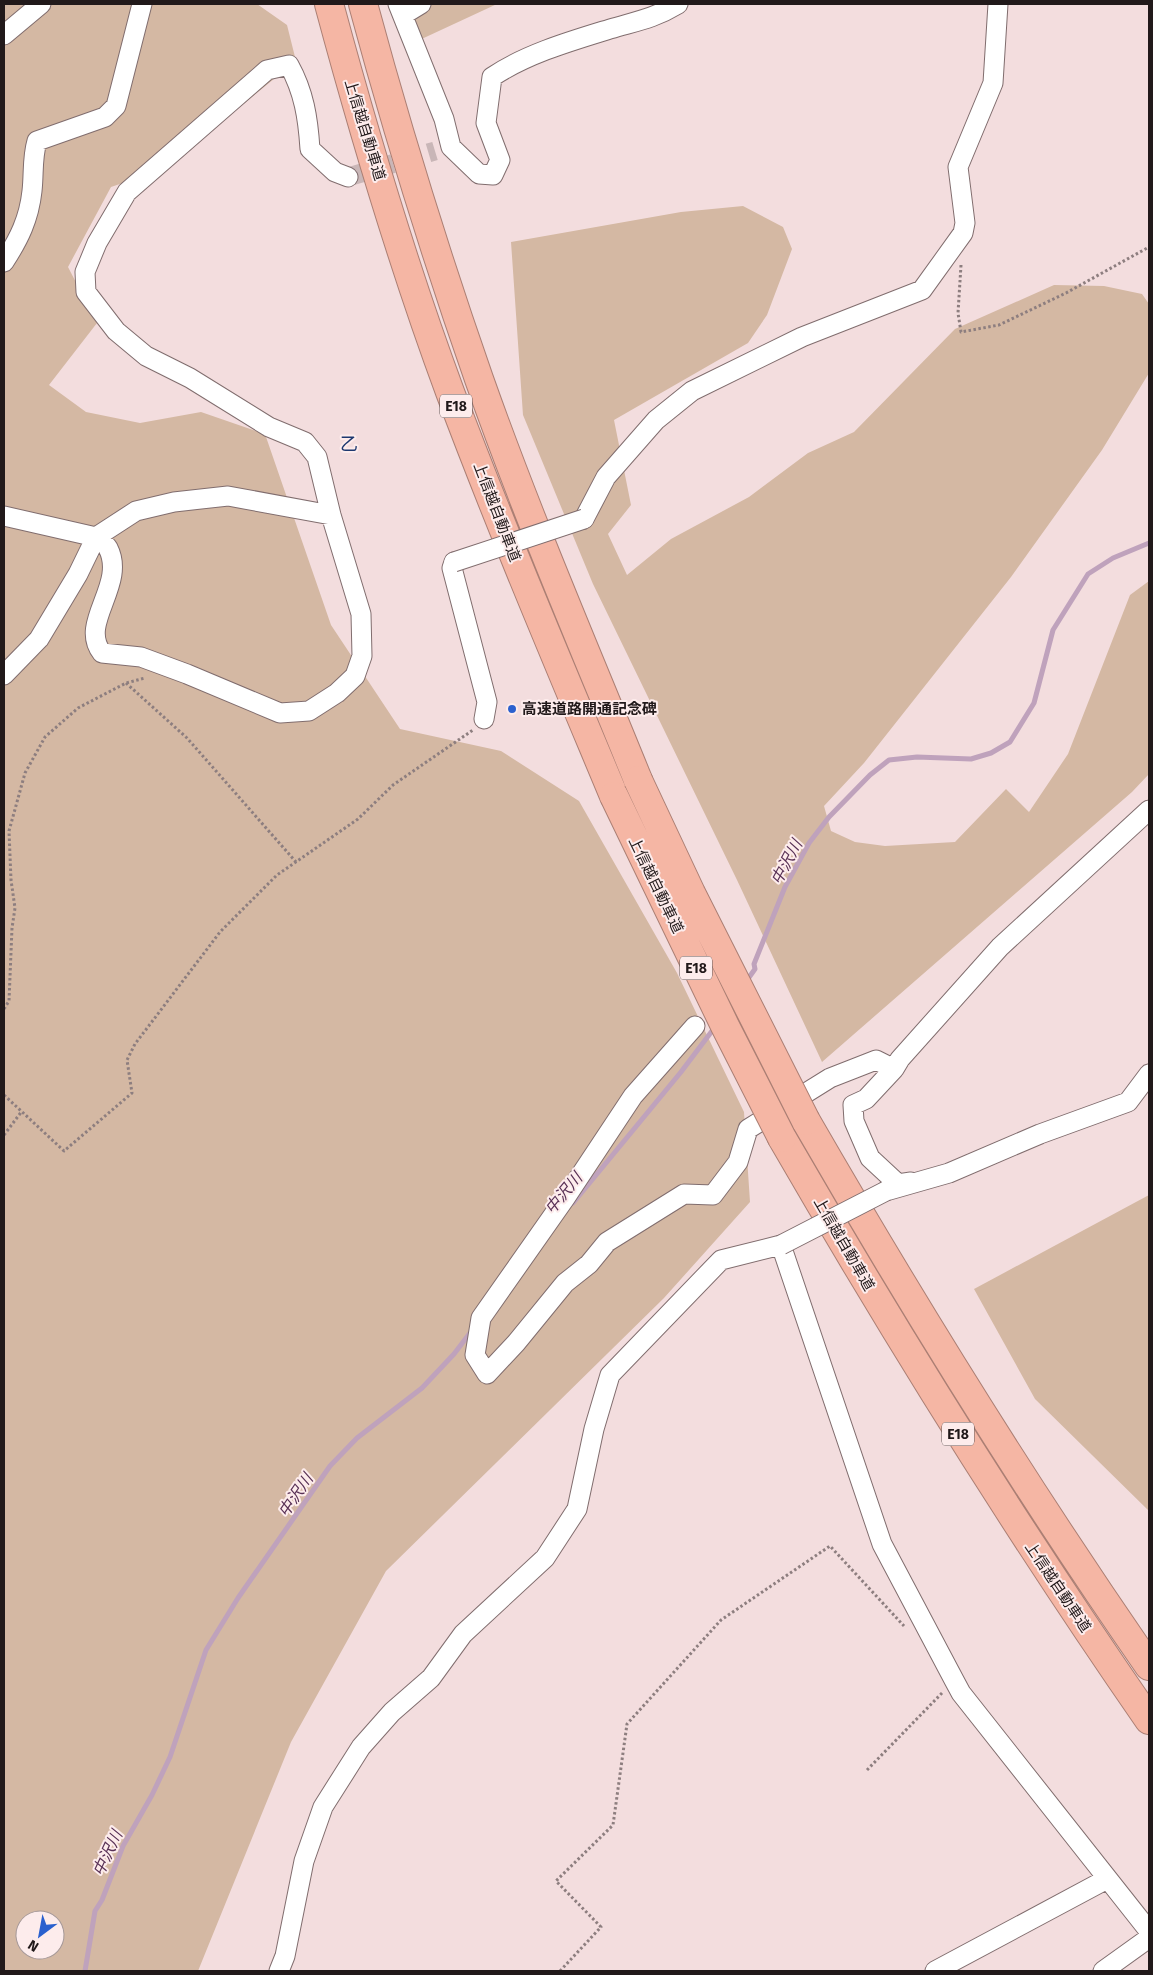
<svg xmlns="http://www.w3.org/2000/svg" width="1153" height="1975" viewBox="0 0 1153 1975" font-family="'Fira Sans','Noto Sans JP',sans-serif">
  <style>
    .green { fill: #d4b8a3; fill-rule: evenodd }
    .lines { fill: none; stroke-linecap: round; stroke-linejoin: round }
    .stream { stroke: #bfa2bc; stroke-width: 5 }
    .minor-tunnel { stroke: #c9b6b7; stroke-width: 19; stroke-dasharray: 19 9; stroke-linecap: butt }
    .minor-casing { stroke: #806d6e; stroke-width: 21 }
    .motorway-casing { stroke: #ab7f74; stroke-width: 30 }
    .path { stroke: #8d7e7f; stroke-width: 3; stroke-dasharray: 2.5 2.5; stroke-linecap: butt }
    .minor { stroke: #fff; stroke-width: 19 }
    .motorway { stroke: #f5b6a4; stroke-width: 28 }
    .minor-bridge-casing { stroke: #806d6e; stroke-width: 21; stroke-linecap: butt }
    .motorway-bridge-casing { stroke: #ab7f74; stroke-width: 30; stroke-linecap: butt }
    .minor-bridge { stroke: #fff; stroke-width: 19 }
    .motorway-bridge { stroke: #f5b6a4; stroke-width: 28 }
    .poi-dot { fill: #2a60ce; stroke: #fdecec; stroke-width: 2 }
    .labels { text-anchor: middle; stroke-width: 4; stroke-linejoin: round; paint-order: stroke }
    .shield { fill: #fdecec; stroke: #635859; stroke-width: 1 }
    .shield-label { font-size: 14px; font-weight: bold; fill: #21191a }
    .street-label { font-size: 15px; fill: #21191a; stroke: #fdecec }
    .poi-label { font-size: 15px; font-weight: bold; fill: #21191a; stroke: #fdecec; text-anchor: start }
    .water-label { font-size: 16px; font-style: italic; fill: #583055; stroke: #fdecec }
    .quarter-label { font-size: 18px; fill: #1d386f; stroke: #fdecec }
  </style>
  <rect width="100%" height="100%" fill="#f3ddde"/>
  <path class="green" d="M4 4H257L287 25 296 61 164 169 111 187 68 267 97 323 49 385 86 412 140 423 201 412 265 434 331 625 400 729 501 751 579 801 677 973 744 1112 750 1202 664 1298 386 1571 291 1742 198 1971H4ZM25 1920H55V1950H25Z
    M404 4H497L413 43Z
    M743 206 783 227 792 249 767 315 748 343 614 420 631 505 608 534 627 575 671 539 749 497 808 453 854 432 955 329 1054 285 1104 286 1142 294 1149 304V373L1102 450 1011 577 864 763 824 806 831 831 855 842 885 846 955 842 1006 789 1029 812 1068 754 1130 595 1149 581V774L1132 792 822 1062 737 880 593 584 523 415 511 242 681 212Z
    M1149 1195V1511L1035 1399 974 1289Z"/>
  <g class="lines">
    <path class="stream" d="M745 983 755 969 754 964 785 887 809 843 829 817 870 775 889 760 917 757 971 759 991 753 1010 742 1034 703 1053 630 1088 574 1113 558 1149 543
      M573 1203 681 1072 715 1027
      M85 1971 95 1911 102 1900 123 1846 152 1795 170 1757 206 1650 238 1598 330 1466 357 1438 422 1388 454 1354 473 1329"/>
    <path class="minor-tunnel" d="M348 177 435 151"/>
    <defs>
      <path id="minor" d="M398 4 444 119 451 147 479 174 493 175 500 160 486 123 492 77C526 54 571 41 610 29 637 21 653 19 678 4
        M403 15 421 4
        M4 35 41 4
        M4 262C19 239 29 219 32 191 34 173 32 158 37 141L105 117 116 106 142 4
        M4 516 96 537C100 541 106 544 108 548 127 585 78 623 102 653L141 657 187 674 280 713 309 711 337 693 355 676 362 656 361 614 331 515 317 457 305 442 269 427 190 378 146 356 116 331 86 292 85 272 97 243 127 192 267 70 289 65C304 92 308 118 310 149L335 172 348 177
        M584 519 606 477 656 420 692 391 802 337 922 290 963 233 965 223 958 167 993 83 998 4
        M454 562 452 568 487 702 484 719
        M4 675 39 639 78 574 96 537 136 511 174 502 228 496 331 515
        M695 1026 633 1096 566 1197 481 1318 475 1355 487 1374 516 1343 565 1283 589 1264 607 1242 684 1194 713 1195 738 1162 748 1129 830 1078 876 1060 894 1069 900 1059 1000 947 1149 810
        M894 1069 866 1099 853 1105 854 1121 870 1158 898 1184 911 1182
        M886 1191 949 1173 1040 1134 1128 1102 1149 1074
        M279 1971 285 1956 304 1861 323 1807 361 1747 392 1712 431 1678 463 1634 545 1558 577 1509 594 1429 610 1375 721 1260 781 1245 882 1544 954 1680 961 1693 1149 1931
        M935 1971 1107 1879
        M1103 1971 1149 1938"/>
      <path id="motorway" d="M329 4C364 134 403 265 450 392 501 528 558 662 614 796
        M363 4C397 130 436 256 479 379 527 515 584 647 638 780
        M806 1121C914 1308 1027 1490 1149 1666
        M782 1138C897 1337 1018 1531 1149 1720"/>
    </defs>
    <use href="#minor" class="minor-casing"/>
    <use href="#motorway" class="motorway-casing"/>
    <path class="path" d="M961 265 958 313 961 332 999 325 1066 293 1149 247
      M126 683 187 738 296 862
      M4 1009 9 1001 12 928 15 908 11 880 9 831 25 773 45 737 78 708 126 683 145 678
      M4 1095 64 1151 132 1093 127 1060 135 1044 220 932 277 875 358 819 393 785 473 730
      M4 1135 22 1111
      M867 1770 943 1692
      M560 1971 601 1927 556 1881 613 1825 627 1724 721 1620 830 1546 904 1626"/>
    <use href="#minor" class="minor"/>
    <use href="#motorway" class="motorway"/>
    <defs>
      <path id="minor-bridge" d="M454 562 584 519
        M781 1245 886 1191"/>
      <path id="motorway-bridge" d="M638 780 691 893 806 1121
        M614 796 725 1026 782 1138"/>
    </defs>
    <use href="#minor-bridge" class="minor-bridge-casing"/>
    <use href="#motorway-bridge" class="motorway-bridge-casing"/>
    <use href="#minor-bridge" class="minor-bridge"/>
    <use href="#motorway-bridge" class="motorway-bridge"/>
  </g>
  <circle class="poi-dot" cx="512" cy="709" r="5"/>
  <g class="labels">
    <g class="shield">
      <rect x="440" y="394.5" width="32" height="23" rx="4"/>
      <rect x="680" y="956.5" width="32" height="23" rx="4"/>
      <rect x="942" y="1422.5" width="32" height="23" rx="4"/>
    </g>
    <g class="shield-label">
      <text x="456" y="411">E18</text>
      <text x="696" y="973">E18</text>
      <text x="958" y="1439">E18</text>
    </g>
    <g class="street-label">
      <text transform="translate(365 130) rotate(73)" y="5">上信越自動車道</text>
      <text transform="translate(497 512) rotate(69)" y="5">上信越自動車道</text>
      <text transform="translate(656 885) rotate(64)" y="5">上信越自動車道</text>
      <text transform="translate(844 1244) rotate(60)" y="5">上信越自動車道</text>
      <text transform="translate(1058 1587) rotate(56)" y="5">上信越自動車道</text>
    </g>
    <g class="poi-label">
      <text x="522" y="714">高速道路開通記念碑</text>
    </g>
    <g class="water-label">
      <text transform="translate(786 862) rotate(-62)" y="6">中沢川</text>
      <text transform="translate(563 1193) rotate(-50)" y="6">中沢川</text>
      <text transform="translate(295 1495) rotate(-56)" y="6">中沢川</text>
      <text transform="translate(107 1853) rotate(-65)" y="6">中沢川</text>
    </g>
    <g class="quarter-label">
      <text x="349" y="450">乙</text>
    </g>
  </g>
  <rect width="1153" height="1975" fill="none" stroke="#21191a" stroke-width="10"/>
  <g transform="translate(40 1935) rotate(212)"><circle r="24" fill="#fdecec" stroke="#a59898"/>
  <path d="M0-4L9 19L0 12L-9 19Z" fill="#2a60ce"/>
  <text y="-8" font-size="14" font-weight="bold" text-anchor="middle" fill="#21191a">N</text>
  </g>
</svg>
